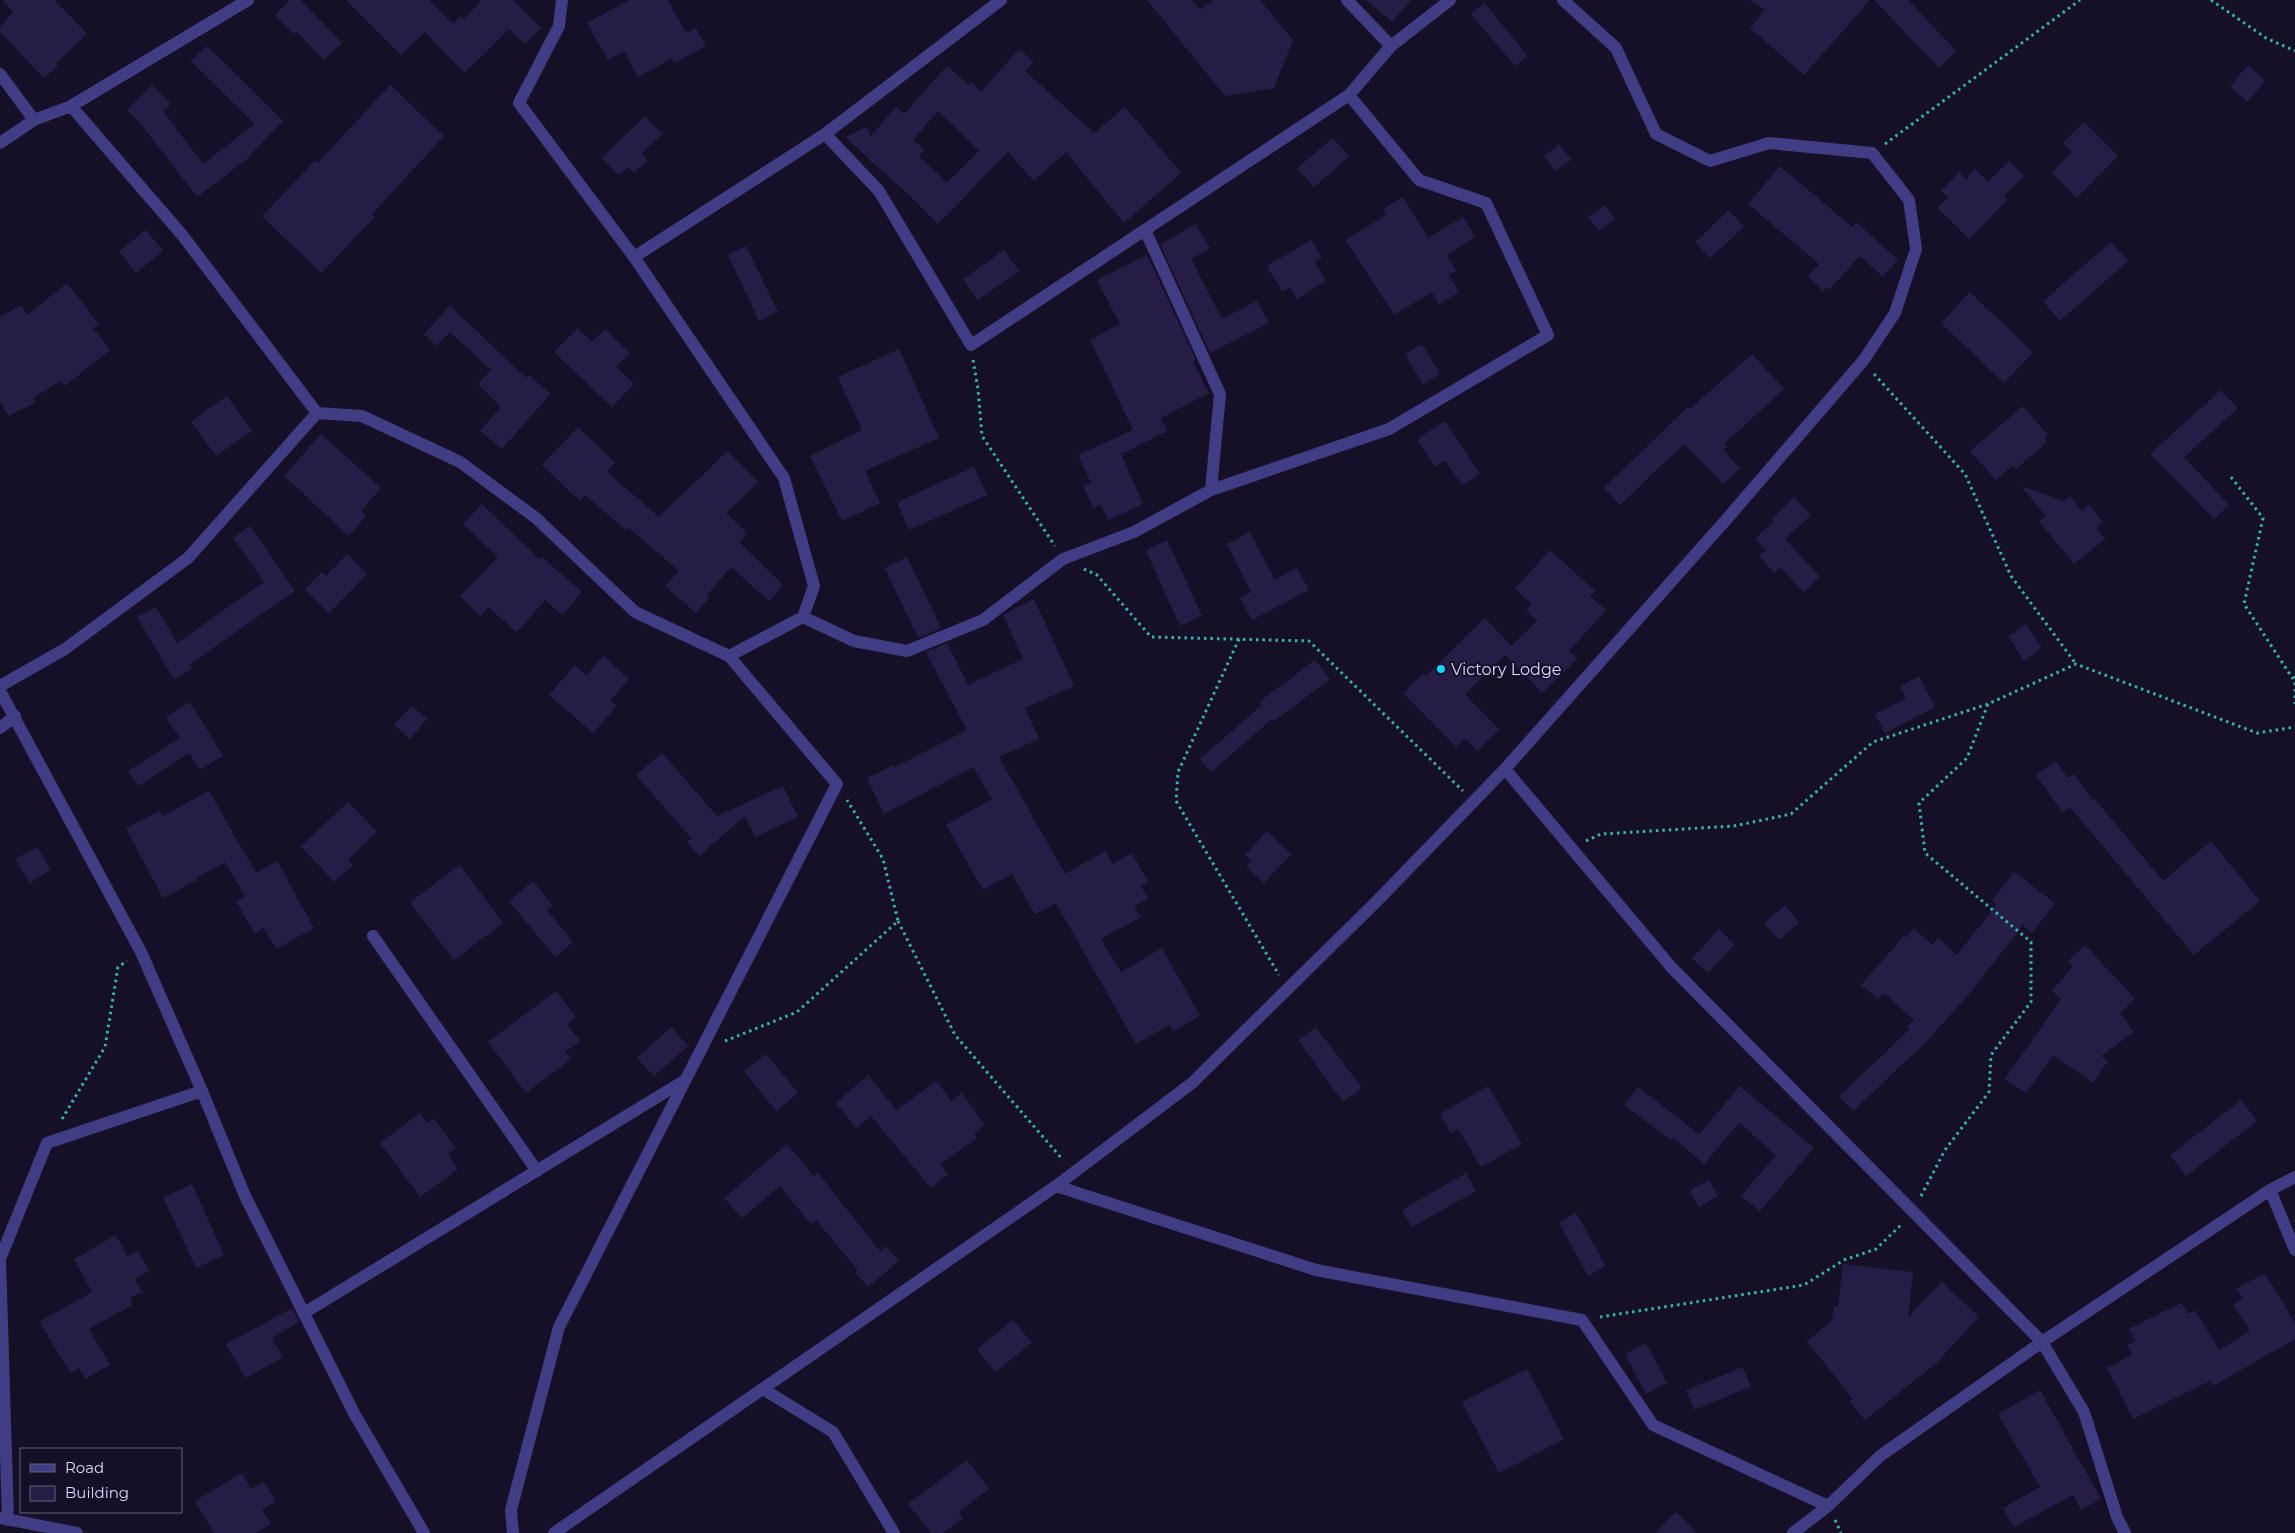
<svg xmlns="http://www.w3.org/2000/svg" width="2295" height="1533" viewBox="0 0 2295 1533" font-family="Montserrat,sans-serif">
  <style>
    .building { fill: #261d47; fill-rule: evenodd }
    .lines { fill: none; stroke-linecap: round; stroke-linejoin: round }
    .path { stroke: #34b5b0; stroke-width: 3; stroke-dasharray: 2.5 4; stroke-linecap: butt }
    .street { stroke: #413d84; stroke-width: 12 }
    .poi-dot { fill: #0adaf7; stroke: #151027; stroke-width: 2 }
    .labels { text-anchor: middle; stroke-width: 4; stroke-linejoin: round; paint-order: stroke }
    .poi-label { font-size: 16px; fill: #dcd7fe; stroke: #151027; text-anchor: start }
  </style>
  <rect width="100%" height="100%" fill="#151027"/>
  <path class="building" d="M2 0H55L87 34 56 63 58 66 44 78 0 32V27L13 12Z
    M290 0H300L342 43 324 60 297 32 294 34 275 15Z
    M346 0H429L453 24 461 16 464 19 482 0H513L541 28 525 44 509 29 464 73 425 32 401 55Z
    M629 0H668L686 33 696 28 706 46 674 63 671 59 638 77 624 51 608 60 587 23Z
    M1147 0H1192L1200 10 1213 0H1260L1293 40 1274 88 1225 96Z
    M1366 0H1411L1392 22Z
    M1749 0H1870L1804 75 1750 28 1765 10Z
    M1874 0H1908L1956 51 1939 68Z
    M1484 3 1528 56 1515 66 1471 14Z
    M207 46 283 121 251 154 252 155 197 197 141 124 127 110 152 85 171 104 163 111 203 164 255 124 191 61Z
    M1019 49 1034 62 1025 71 1094 133 1125 107 1181 173 1124 223 1066 152 1034 181 1008 152 938 224 898 185 845 137 866 127 871 136 896 107 904 114 947 66 969 85 971 82 981 92ZM938 111 979 151 947 183 919 156 924 149 913 140Z
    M2248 65 2265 81 2247 102 2230 86Z
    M390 85 444 136 372 214 375 217 321 273 262 216 316 160 318 163Z
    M645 116 662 134 641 154 648 160 634 173 628 167 619 175 602 158Z
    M2084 122 2118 156 2077 198 2052 173 2072 152 2063 143Z
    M1333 138 1349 157 1314 187 1297 168Z
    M1560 144 1571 160 1555 171 1544 156Z
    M2009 160 2024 176 2004 196 2007 200 1969 239 1937 208 1948 197 1941 191 1959 172 1966 179 1975 169 1988 182Z
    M1780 166 1852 227 1856 222 1898 260 1883 277 1860 256 1829 290 1826 287 1823 291 1808 277 1819 264 1748 204Z
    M1403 197 1428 238 1463 217 1475 237 1447 255 1456 271 1449 275 1459 292 1439 304 1432 292 1394 315 1346 240 1386 215 1383 209Z
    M1605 205 1615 219 1599 231 1588 217Z
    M1729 210 1744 227 1710 258 1695 242Z
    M1196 224 1210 248 1191 259 1222 319 1257 301 1269 323 1210 353 1160 244Z
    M146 230 163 251 136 273 119 251Z
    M1311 240 1322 257 1315 262 1326 281 1297 299 1290 287 1282 292 1267 266Z
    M2111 242 2128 261 2060 321 2043 301Z
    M746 246 778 312 759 321 728 255Z
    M1004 250 1019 271 978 300 963 279Z
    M1147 255 1196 360 1193 362 1209 393 1161 418 1167 431 1121 454 1143 504 1108 520 1101 505 1093 508 1083 486 1091 483 1078 455 1133 430 1090 340 1120 324 1097 280Z
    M67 283 99 324 93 328 110 350 65 386 61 381 33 398 35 403 8 416 0 401V317L21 305 27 315Z
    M1970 292 2033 352 2004 383 1941 323Z
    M450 306 526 378 529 375 550 394 502 449 480 431 501 407 478 384 491 370 450 332 437 346 424 334Z
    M577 328 592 342 605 329 630 353 616 367 634 384 612 407 554 352Z
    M1422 344 1440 374 1423 384 1405 354Z
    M899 349 939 438 865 471 880 503 842 521 810 456 862 430 838 377Z
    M1752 354 1784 389 1724 444 1727 447 1723 450 1740 468 1723 484 1684 444 1620 505 1604 488 1688 407 1690 409Z
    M2221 390 2238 408 2184 457 2229 505 2214 519 2150 454Z
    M227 396 252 431 216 456 191 422Z
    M2023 406 2048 435 2044 439 2047 442 2016 469 2013 465 1996 480 1970 451Z
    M1445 421 1480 474 1462 485 1445 460 1435 467 1417 439Z
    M578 427 615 463 607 472 659 517 727 451 758 482 726 513 747 533 739 542 783 585 769 601 731 567 707 595 709 598 696 613 665 586 679 571 628 527 626 530 585 495 580 501 542 465Z
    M321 434 381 488 361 511 366 516 349 536 284 476Z
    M974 467 987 495 909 530 897 502Z
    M2021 486 2064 501 2070 496 2082 511 2089 505 2103 522 2096 528 2105 539 2074 564 2039 521 2046 516Z
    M1794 497 1811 515 1785 539 1820 577 1803 592 1781 567 1774 573 1759 556 1766 550 1755 539 1774 521 1772 519Z
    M482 504 540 560 542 557 582 592 562 615 545 600 517 632 488 607 480 616 460 596 498 557 463 524Z
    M250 526 295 591 190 664 192 669 174 679 137 617 156 607 177 643 264 582 233 538Z
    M1250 532 1275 580 1297 568 1309 590 1252 620 1240 598 1251 592 1227 544Z
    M1167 540 1202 616 1180 626 1146 550Z
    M1550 550 1595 591 1590 596 1606 610 1569 651 1577 659 1542 693 1505 655 1465 694 1499 730 1477 751 1465 738 1456 747 1403 693 1424 673 1426 676 1485 618 1511 646 1537 621 1526 610 1532 604 1515 589Z
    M347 554 367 574 329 613 305 589 322 572 326 576Z
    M907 557 941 628 918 638 885 568Z
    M1034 599 1074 686 1025 708 1039 739 999 757 1065 874 1106 851 1112 864 1132 853 1148 882 1141 886 1148 899 1134 906 1141 917 1101 939 1121 972 1162 948 1200 1016 1173 1031 1169 1025 1136 1044 1056 903 1035 914 1012 874 983 890 946 825 992 799 973 767 884 814 867 778 894 765 895 767 967 730 926 652 947 643 968 685 1023 659 1003 615Z
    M2026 624 2042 648 2024 661 2008 636Z
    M603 656 629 679 610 701 617 706 593 733 549 695 575 665 587 675Z
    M1315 660 1330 679 1274 721 1272 719 1211 772 1200 759 1262 705 1259 702Z
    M1919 676 1935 707 1885 733 1875 714 1906 698 1900 687Z
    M190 702 223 756 200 770 189 753 138 786 128 771 180 738 166 717Z
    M412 706 427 719 410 739 394 725Z
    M662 753 717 816 783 786 798 817 755 837 745 816 699 856 687 842 691 838 636 775Z
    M2056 761 2068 778 2074 774 2092 800 2094 798 2163 881 2211 841 2260 901 2194 955 2070 807 2062 812 2036 775Z
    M209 791 256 873 277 861 314 928 276 949 264 928 255 934 236 901 245 896 225 862 196 878 197 880 163 898 126 828 160 811 163 816Z
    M348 802 377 832 348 859 353 865 334 882 301 846Z
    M1267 831 1291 854 1264 883 1246 866 1252 861 1245 855Z
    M37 847 51 870 30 883 15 859Z
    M460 865 503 923 454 960 410 902Z
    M2014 872 2055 903 2032 933 2023 925 1970 993 1925 1043 1853 1111 1839 1096 1910 1029 1907 1027 1914 1020 1884 993 1878 999 1861 985 1904 936 1906 938 1914 928 1932 945 1938 938 1957 955 1996 905 1992 901Z
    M533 881 553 906 547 910 573 942 555 957 509 901Z
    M1785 905 1799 923 1779 940 1764 923Z
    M1719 929 1735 944 1708 973 1692 958Z
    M2085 945 2135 999 2120 1013 2134 1032 2101 1056 2108 1061 2093 1083 2053 1055 2026 1093 2005 1079 2061 999 2052 991 2073 966 2068 961Z
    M556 991 576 1018 567 1024 580 1041 565 1052 571 1059 526 1093 488 1042Z
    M671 1027 688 1046 654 1076 637 1058Z
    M1316 1027 1362 1088 1343 1102 1298 1040Z
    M766 1054 798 1093 776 1111 744 1071Z
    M868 1075 896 1110 937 1081 951 1101 962 1093 985 1125 974 1133 977 1138 940 1164 948 1174 931 1188 871 1116 856 1128 836 1103Z
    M1488 1086 1522 1144 1481 1167 1458 1129 1451 1133 1440 1114Z
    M1740 1086 1814 1148 1760 1211 1741 1196 1776 1155 1739 1123 1704 1164 1673 1138 1671 1140 1624 1105 1638 1087 1699 1134Z
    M2241 1100 2257 1121 2186 1176 2170 1155Z
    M420 1113 427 1123 433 1118 456 1148 448 1154 458 1169 420 1197 380 1143Z
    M787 1144 814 1176 818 1173 880 1251 886 1246 899 1261 868 1287 855 1272 858 1270 816 1220 811 1224 780 1186 742 1218 724 1198Z
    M1466 1173 1476 1191 1412 1227 1402 1210Z
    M1709 1180 1718 1196 1699 1207 1689 1190Z
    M192 1184 224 1255 196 1268 163 1197Z
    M1576 1213 1606 1266 1588 1276 1559 1222Z
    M116 1235 127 1256 138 1250 149 1271 135 1279 142 1292 130 1298 132 1305 89 1329 110 1365 85 1379 79 1368 71 1373 39 1322 92 1292 74 1259Z
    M1843 1264 1913 1272 1908 1317 1942 1282 1979 1317 1944 1354 1945 1356 1865 1420 1850 1402 1853 1399 1807 1341 1832 1321 1834 1306 1838 1307Z
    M2265 1273 2295 1323V1339L2213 1386 2210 1381 2133 1419 2107 1368 2132 1355 2127 1345 2135 1341 2129 1329 2181 1303 2188 1314 2195 1310 2219 1350 2250 1331 2233 1305 2243 1299 2236 1289Z
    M292 1308 299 1322 272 1338 283 1358 245 1378 226 1344Z
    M1013 1320 1032 1343 995 1372 977 1349Z
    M1646 1343 1667 1383 1646 1394 1625 1354Z
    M1743 1367 1751 1387 1694 1410 1686 1390Z
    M1527 1369 1564 1439 1499 1473 1462 1402Z
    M2040 1390 2101 1499 2081 1510 2073 1495 2014 1527 2003 1508 2040 1487 1998 1414Z
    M967 1460 989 1489 958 1512 963 1518 943 1533H931L908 1504Z
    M242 1473 251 1489 264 1482 276 1502 262 1510 271 1524 256 1533H214L195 1501Z
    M1676 1512 1697 1533H1655Z"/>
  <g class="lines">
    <path class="path" d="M2211 0 2266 38 2295 51
      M1885 144 2080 0
      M973 360 978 389 982 436 1055 546
      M1874 374 1965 474 2011 576 2076 664
      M2231 477 2263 518 2244 604 2293 679
      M1084 569 1097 575 1151 637 1309 641 1463 791
      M1239 639 1178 772 1176 801 1279 975
      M2295 676V704
      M1586 841 1601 834 1734 826 1791 814 1873 742 1988 704 2076 664 2257 733 2295 727
      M898 921 955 1035 1063 1160
      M725 1041 797 1012 898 921 883 859 847 800
      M62 1119 105 1047 118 967 127 961
      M1921 1196 1945 1150 1989 1092 1991 1055 2031 1002V942L1925 853 1919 803 1967 758 1988 704
      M1600 1317 1804 1285 1844 1260 1876 1249 1902 1224
      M1835 1520 1841 1533"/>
    <path class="street" d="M562 0 559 26 519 103 634 257 784 478 814 586 803 617
      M1347 0 1391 46
      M0 74 34 120
      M71 106 248 0
      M825 134 879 191 971 345 1349 95 1391 46 1450 0
      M0 143 34 120 71 106 183 236 317 413 362 416 460 462 536 518 635 612 729 656 837 784 559 1327 511 1510 513 1533
      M634 257 825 134 1001 0
      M1211 490 1389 429 1548 335 1486 203 1419 180 1349 95
      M729 656 803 617 854 641 907 651 983 620 1063 559 1134 532 1211 490 1220 394 1145 230
      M0 686 65 649 188 558 317 413
      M0 691 141 952 202 1091 245 1196 355 1415 424 1533
      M0 728 15 716
      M1505 769 1672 968 2042 1342 2084 1412 2117 1517 2125 1533
      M373 936 537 1171
      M1056 1186 1316 1270 1582 1320 1653 1425 1828 1506
      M2270 1190 2295 1250
      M304 1313 682 1082
      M763 1389 833 1432 894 1533
      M1 1518 77 1533
      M8 1520 0 1259 47 1143 202 1091
      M554 1533 1056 1186 1192 1083 1376 902 1505 769 1725 521 1863 361 1895 313 1916 249 1909 200 1872 153 1769 143 1710 161 1656 134 1616 48 1563 0
      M1793 1533 1828 1506 1880 1456 2042 1342 2270 1190 2295 1177"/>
  </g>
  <circle class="poi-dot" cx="1441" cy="669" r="5"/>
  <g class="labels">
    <g class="poi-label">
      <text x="1451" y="675">Victory Lodge</text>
    </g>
  </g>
  <rect x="20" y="1448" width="162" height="65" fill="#151027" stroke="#65607d"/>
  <rect x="30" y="1464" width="25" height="8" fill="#413d84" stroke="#65607d"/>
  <text x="65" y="1473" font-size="15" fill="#dcd7fe">Road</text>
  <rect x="30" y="1486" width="25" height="15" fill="#261d47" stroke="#65607d"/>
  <text x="65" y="1498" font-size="15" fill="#dcd7fe">Building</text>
</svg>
